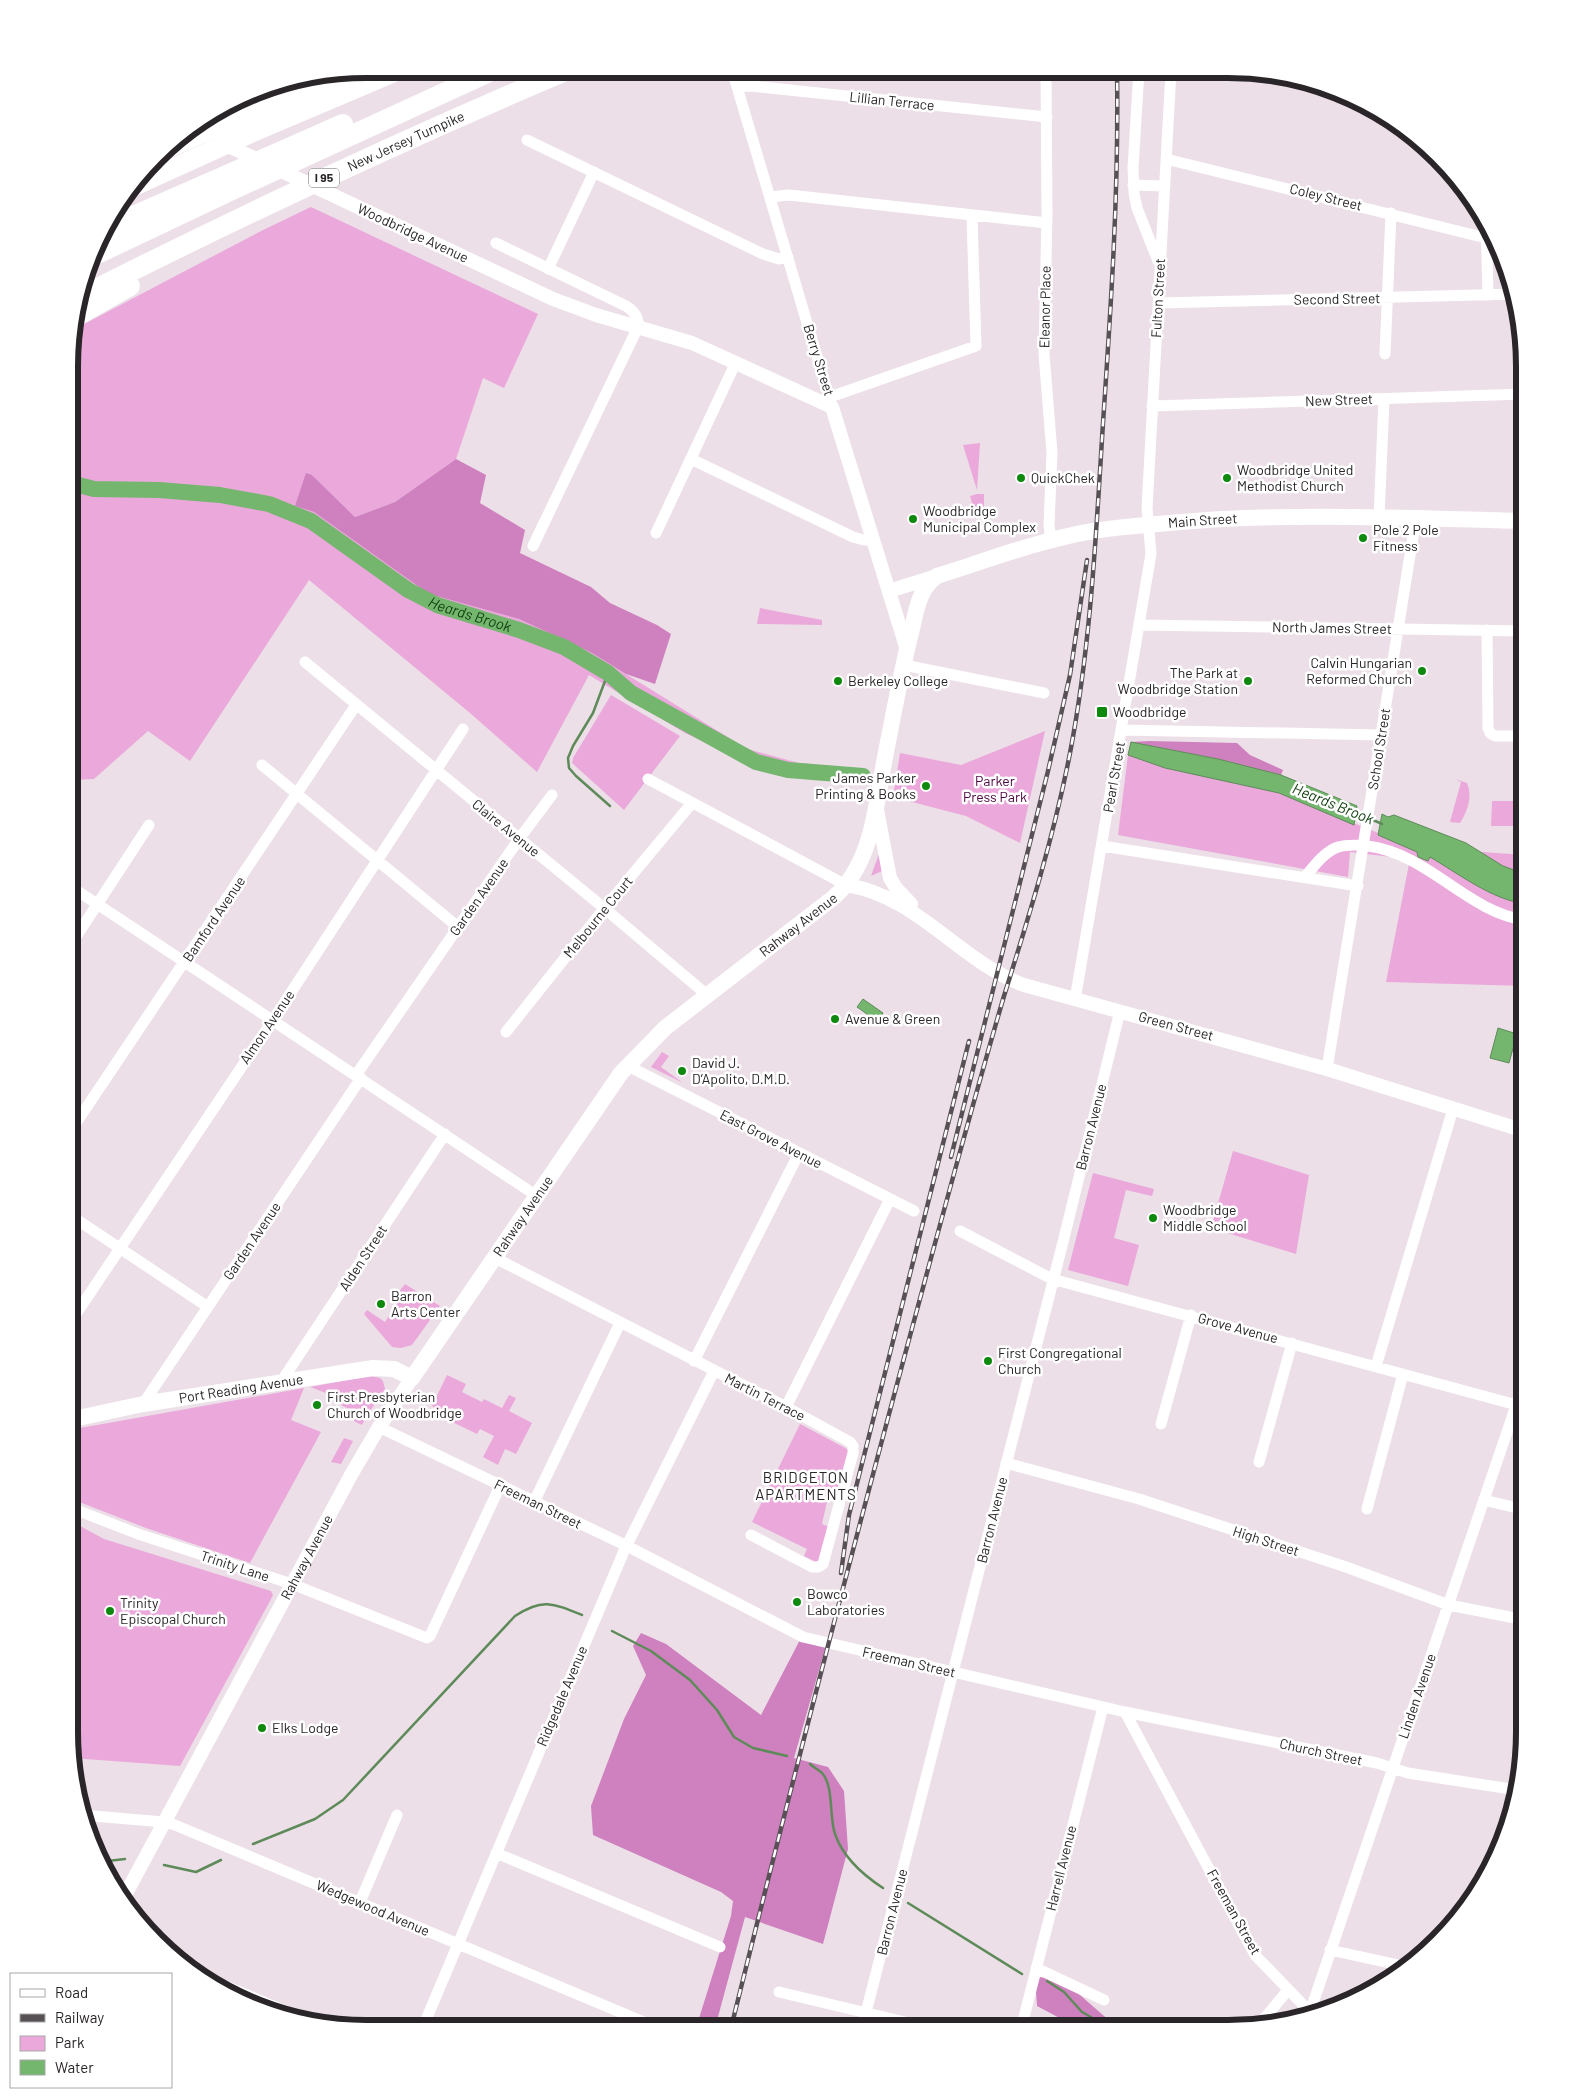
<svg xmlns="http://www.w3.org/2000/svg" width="1594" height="2098" viewBox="0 0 1594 2098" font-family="Barlow,sans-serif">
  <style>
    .green { fill: #eaa8db }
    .forest { fill: #ce81be }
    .water { fill: #74b66e; stroke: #5e8a59 }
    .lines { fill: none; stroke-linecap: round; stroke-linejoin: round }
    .stream { stroke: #5e8a59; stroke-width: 2.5 }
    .river { stroke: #74b66e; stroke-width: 16 }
    .minor { stroke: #fff; stroke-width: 11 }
    .tertiary { stroke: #fff; stroke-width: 14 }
    .secondary { stroke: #fff; stroke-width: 16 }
    .motorway { stroke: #fff; stroke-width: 20 }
    .rail-casing { stroke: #575156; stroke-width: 4.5 }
    .rail { stroke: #fff; stroke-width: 2.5; stroke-dasharray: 8; stroke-linecap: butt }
    .poi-dot { fill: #0f890d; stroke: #fff; stroke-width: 2 }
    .labels { text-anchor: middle; stroke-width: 5; stroke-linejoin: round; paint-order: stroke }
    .shield { fill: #fff; stroke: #696668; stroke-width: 1 }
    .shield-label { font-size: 12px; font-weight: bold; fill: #292528 }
    .street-label { font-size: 14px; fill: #292528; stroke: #fff }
    .poi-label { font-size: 14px; fill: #292528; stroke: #fff; text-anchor: start }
    .park-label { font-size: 14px; fill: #4b0441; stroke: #fff }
    .water-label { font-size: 15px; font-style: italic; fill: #124010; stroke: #fff }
    .neighbourhood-label { font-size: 15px; letter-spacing: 1px; fill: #292528; stroke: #fff }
    .rim { fill: none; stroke: #292528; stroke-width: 6 }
  </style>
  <rect width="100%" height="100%" fill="#ecdfe8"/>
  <path class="green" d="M311 207 538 314 504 388 483 378 456 459 395 502 355 517 312 475 295 506 314 512 429 594 519 619 592 653 747 749 799 763 864 769 861 783 771 773 685 733 589 675 537 772 470 713 309 580 190 761 148 731 94 779 71 780V331L261 231Z
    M980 443 977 490 963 445Z
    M977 494H984V512L981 516 975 513 970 496Z
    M760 608 822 620V625L757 624Z
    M611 695 680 736 624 810 572 763 573 758Z
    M1045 731 1020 843 966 816 893 797 900 753 961 765Z
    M1128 755 1165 768 1279 793 1413 847 1525 855V986L1386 982 1409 864 1391 857 1350 852 1348 877 1118 835Z
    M1455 779 1467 783C1473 797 1467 812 1460 823L1450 822 1461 782Z
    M1492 801H1525V826H1491Z
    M880 851 882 871 871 876Z
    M662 1052 669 1056 661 1067 683 1083 651 1067Z
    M1233 1151 1309 1175 1296 1254 1211 1228Z
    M1093 1173 1154 1189 1152 1196 1126 1190 1114 1238 1139 1245 1128 1286 1068 1270Z
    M405 1284 440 1306 412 1345 401 1348 392 1347 364 1314 367 1310 385 1322 399 1301 397 1294Z
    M447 1375 466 1384 462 1392 482 1402 484 1399 502 1408 509 1395 516 1398 509 1411 532 1423 516 1454 505 1449 498 1465 483 1457 494 1436 480 1429 477 1434 442 1417 444 1412 432 1406Z
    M370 1376 380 1378 383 1381 385 1389 370 1411 349 1409 335 1402 326 1393 310 1387Z
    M304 1388 291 1420 321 1432 250 1563 146 1528 69 1498V1430Z
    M357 1412 368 1414 362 1425 354 1421Z
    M800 1424 849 1450 836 1498 828 1497 822 1524 829 1527 821 1559 816 1562 804 1556 807 1549 752 1522Z
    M344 1438 353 1441 341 1464 331 1462Z
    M69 1520 104 1539 271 1591 273 1595 270 1601 180 1766 72 1758 69 1733Z"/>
  <path class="forest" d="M456 459 486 475 480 503 525 530 520 553 591 587 610 603 657 625 671 634 655 684 626 674 592 653 519 619 429 594 314 512 295 506 306 473 312 475 355 517 395 502Z
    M1149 741 1237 743 1250 755 1283 770 1281 775 1218 759 1131 742Z
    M641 1633 666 1644 761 1715 803 1634 827 1642 794 1758 828 1767 844 1791 848 1849 823 1944 745 1917 715 2028H696L731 1916 733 1901 721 1892 593 1835 591 1806 624 1719 646 1675 633 1646Z
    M1035 1976 1065 1982 1119 2029H1080L1037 2006Z"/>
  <path class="water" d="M1131 742 1218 759 1281 775 1357 806 1354 825 1279 793 1165 768 1128 755Z
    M1382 814 1388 817 1394 815 1466 843 1503 866 1525 874V904C1491 899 1459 874 1430 857L1428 861 1418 857 1417 852 1378 835Z
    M863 999 883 1013 877 1021 857 1007Z
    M1498 1028 1517 1034 1509 1063 1490 1058Z"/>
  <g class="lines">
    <path class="stream" d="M608 673 593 713 573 746 568 758 569 768 576 776 610 806
      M1371 819 1382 824
      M612 1631 651 1651 690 1680 717 1710 734 1737 753 1748 787 1756
      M810 1764C813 1767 819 1770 822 1773 834 1786 829 1817 835 1834 843 1857 863 1875 883 1888
      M253 1844 315 1819 343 1800 515 1616C542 1598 553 1603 582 1615
      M99 1862 125 1859
      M164 1865 196 1872 221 1860
      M908 1903 1022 1974
      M1047 1981 1064 1992 1082 2012 1112 2029"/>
    <path class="river" id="s1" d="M71 483 94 489 159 490 220 495 269 504 311 521 408 590 437 605 519 630 564 647 608 673 631 693 756 762 788 770 863 776"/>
    <path class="minor" d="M732 70 832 407
      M1046 71 1047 214 1044 354 1052 453 1049 525 1051 541
      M1139 71 1133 168 1134 193 1137 208 1158 261
      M1323 86 1354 98
      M737 87 751 86 1047 117
      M527 140 763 254 779 259 788 257
      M1166 159 1486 238
      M1133 185 1165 186
      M770 197 789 195 1047 223
      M1486 221 1488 295
      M496 243 626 306C634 311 639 317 638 327L533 546
      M548 269 594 172
      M1158 303 1516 294
      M1385 354 1391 213
      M830 397 976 346 972 216
      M1152 406 1525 394
      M691 459 853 537 864 540H873
      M1379 518 1384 399
      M656 533 736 362
      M1139 625 1525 631
      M1487 630 1488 728 1490 733 1495 736H1525
      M305 662 604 908 706 994
      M904 665 1044 693
      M1122 730 1382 735
      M262 765 458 927
      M648 779 846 885
      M1102 846 1358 886
      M1305 877C1314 866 1324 852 1338 847 1348 844 1359 845 1368 846 1429 854 1467 912 1525 920
      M70 886 537 1196
      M70 946 149 825
      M1075 1000 1151 554 1147 508 1171 71
      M506 1032 607 905 692 803
      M628 1066 914 1211
      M1327 1069 1416 518
      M356 1075 519 839 552 795
      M70 1132 356 705
      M70 1215 208 1307
      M960 1231 1052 1279 1524 1407
      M495 1258 786 1407 850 1442 853 1446V1453L823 1564 818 1567H812L751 1535
      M70 1323 273 1020 463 729
      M694 1361 799 1153
      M1376 1366 1453 1109
      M281 1382 445 1134
      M143 1404 361 1078
      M786 1407 890 1199
      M1161 1424 1191 1315
      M379 1427 627 1546 803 1637 1125 1712 1255 1955 1314 2016
      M1259 1462 1292 1343
      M1006 1463 1139 1499 1346 1567 1449 1605 1525 1620
      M1484 1500 1525 1510
      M534 1502 620 1323
      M69 1507 138 1534 292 1584 427 1638 430 1636 500 1486
      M1367 1509 1403 1374
      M1125 1712 1377 1763 1408 1773 1517 1790
      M81 1815 164 1822 175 1825 658 2028
      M496 1853 720 1947
      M360 1902 397 1815
      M1330 1950 1408 1967
      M1036 1968 1104 2000
      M192 1972 319 2025
      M779 1992 930 2028
      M1310 2012 1525 1379
      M1259 2025 1288 1990
      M423 2027 624 1551 714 1371
      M862 2028 1063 1242 1120 1011
      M1021 2029 1103 1707"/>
    <g class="tertiary">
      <path d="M220 142 553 299 596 315 692 343 832 407 907 650"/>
      <path d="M889 591 937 576"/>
      <path d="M877 810 890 878 896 888 911 904"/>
      <path d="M846 885C918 896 959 961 1024 985L1327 1069 1525 1131"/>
      <path id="s2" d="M123 1899 351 1475 379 1427 412 1378"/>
    </g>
    <path class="secondary" id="s3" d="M69 1420 143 1404 373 1368 394 1369 412 1378 621 1073 665 1028 833 898C874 863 876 801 886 752 894 712 901 672 911 633 916 613 918 589 937 576 988 560 1040 540 1093 531 1118 527 1144 525 1169 523 1287 512 1406 518 1525 521"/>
    <g class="motorway">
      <path d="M163 150 262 107 361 73"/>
      <path d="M134 186 255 131 401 69"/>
      <path d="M104 229 343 124"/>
      <path d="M95 255 230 191 496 69"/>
      <path id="s4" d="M82 296C242 215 405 139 570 69"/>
      <path d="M75 317 130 286"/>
    </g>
    <defs>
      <path id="rail" d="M951 1157 1048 771 1070 675 1087 560
        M841 1573 849 1515 969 1041
        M731 2028C802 1741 877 1455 955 1170 971 1112 987 1054 1004 996 1029 916 1054 836 1070 753 1091 644 1096 534 1103 423 1111 306 1119 188 1117 71"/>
    </defs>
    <use href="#rail" class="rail-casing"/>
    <use href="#rail" class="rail"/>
  </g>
  <g class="poi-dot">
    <circle cx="1021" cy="478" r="5"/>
    <circle cx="1227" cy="478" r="5"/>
    <circle cx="913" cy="519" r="5"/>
    <circle cx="1363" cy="538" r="5"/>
    <circle cx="1422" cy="671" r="5"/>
    <circle cx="838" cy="681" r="5"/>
    <circle cx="1248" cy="681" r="5"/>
    <rect x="1096" y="706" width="12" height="12" rx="2.5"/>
    <circle cx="926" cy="786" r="5"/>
    <circle cx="835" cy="1019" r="5"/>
    <circle cx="682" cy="1071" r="5"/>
    <circle cx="1153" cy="1218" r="5"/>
    <circle cx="381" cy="1304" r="5"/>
    <circle cx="988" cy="1361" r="5"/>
    <circle cx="317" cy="1405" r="5"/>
    <circle cx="797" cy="1602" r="5"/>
    <circle cx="110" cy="1611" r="5"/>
    <circle cx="262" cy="1728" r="5"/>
  </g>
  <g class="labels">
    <rect class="shield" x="309" y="168.5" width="30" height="19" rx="4"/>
    <g class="shield-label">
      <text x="324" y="182">I 95</text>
    </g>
    <g class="street-label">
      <text transform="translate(892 101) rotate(6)" y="5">Lillian Terrace</text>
      <text dy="5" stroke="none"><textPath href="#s4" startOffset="359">New Jersey Turnpike</textPath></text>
      <text transform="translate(1326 197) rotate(14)" y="5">Coley Street</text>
      <text transform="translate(413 233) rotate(25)" y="5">Woodbridge Avenue</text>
      <text transform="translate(1158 298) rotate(-87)" y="5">Fulton Street</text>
      <text transform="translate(1337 299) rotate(-1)" y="5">Second Street</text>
      <text transform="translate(1045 307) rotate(-89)" y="5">Eleanor Place</text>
      <text transform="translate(819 360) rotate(73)" y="5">Berry Street</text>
      <text transform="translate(1339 400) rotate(-2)" y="5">New Street</text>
      <text dy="5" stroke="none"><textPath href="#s3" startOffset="1612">Main Street</textPath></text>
      <text transform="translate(1332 628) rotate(1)" y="5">North James Street</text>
      <text transform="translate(1379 749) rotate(-81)" y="5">School Street</text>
      <text transform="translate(1114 777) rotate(-80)" y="5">Pearl Street</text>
      <text transform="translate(506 828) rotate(39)" y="5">Claire Avenue</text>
      <text transform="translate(479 897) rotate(-55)" y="5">Garden Avenue</text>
      <text transform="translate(598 917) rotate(-51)" y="5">Melbourne Court</text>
      <text transform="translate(214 919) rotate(-56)" y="5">Bamford Avenue</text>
      <text dy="5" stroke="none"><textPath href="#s3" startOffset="951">Rahway Avenue</textPath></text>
      <text transform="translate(1176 1026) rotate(15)" y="5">Green Street</text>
      <text transform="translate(267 1027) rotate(-56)" y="5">Almon Avenue</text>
      <text transform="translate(1091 1127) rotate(-76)" y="5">Barron Avenue</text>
      <text transform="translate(771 1139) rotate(27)" y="5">East Grove Avenue</text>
      <text dy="5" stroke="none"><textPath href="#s3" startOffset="546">Rahway Avenue</textPath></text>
      <text transform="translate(252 1241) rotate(-56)" y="5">Garden Avenue</text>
      <text transform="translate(363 1258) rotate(-57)" y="5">Alden Street</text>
      <text transform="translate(1238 1328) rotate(15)" y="5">Grove Avenue</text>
      <text dy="5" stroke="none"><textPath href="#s3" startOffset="175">Port Reading Avenue</textPath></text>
      <text transform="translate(765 1397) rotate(27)" y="5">Martin Terrace</text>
      <text transform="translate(538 1504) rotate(26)" y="5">Freeman Street</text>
      <text transform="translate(992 1520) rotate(-76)" y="5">Barron Avenue</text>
      <text transform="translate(1266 1541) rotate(18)" y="5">High Street</text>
      <text dy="5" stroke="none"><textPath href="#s2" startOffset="388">Rahway Avenue</textPath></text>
      <text transform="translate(235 1566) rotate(18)" y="5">Trinity Lane</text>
      <text transform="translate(909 1662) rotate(13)" y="5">Freeman Street</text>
      <text transform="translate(562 1696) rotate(-67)" y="5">Ridgedale Avenue</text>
      <text transform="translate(1417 1696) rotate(-71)" y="5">Linden Avenue</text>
      <text transform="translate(1321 1752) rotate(12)" y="5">Church Street</text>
      <text transform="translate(1061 1868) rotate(-76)" y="5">Harrell Avenue</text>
      <text transform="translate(373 1908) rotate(23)" y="5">Wedgewood Avenue</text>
      <text transform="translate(892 1912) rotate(-76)" y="5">Barron Avenue</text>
      <text transform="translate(1234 1912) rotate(61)" y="5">Freeman Street</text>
    </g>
    <g class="poi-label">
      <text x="1237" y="475">Woodbridge United<tspan x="1237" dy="16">Methodist Church</tspan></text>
      <text x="1031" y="483">QuickChek</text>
      <text x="923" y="516">Woodbridge<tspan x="923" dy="16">Municipal Complex</tspan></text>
      <text x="1373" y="535">Pole 2 Pole<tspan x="1373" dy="16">Fitness</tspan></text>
      <text x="1412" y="668" text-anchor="end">Calvin Hungarian<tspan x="1412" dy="16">Reformed Church</tspan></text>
      <text x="1238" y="678" text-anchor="end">The Park at<tspan x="1238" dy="16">Woodbridge Station</tspan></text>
      <text x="848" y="686">Berkeley College</text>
      <text x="1113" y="717">Woodbridge</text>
      <text x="916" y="783" text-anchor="end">James Parker<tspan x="916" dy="16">Printing &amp; Books</tspan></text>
      <text x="845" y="1024">Avenue &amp; Green</text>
      <text x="692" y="1068">David J.<tspan x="692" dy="16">D’Apolito, D.M.D.</tspan></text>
      <text x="1163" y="1215">Woodbridge<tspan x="1163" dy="16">Middle School</tspan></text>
      <text x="391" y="1301">Barron<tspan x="391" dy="16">Arts Center</tspan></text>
      <text x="998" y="1358">First Congregational<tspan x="998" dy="16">Church</tspan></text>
      <text x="327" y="1402">First Presbyterian<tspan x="327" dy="16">Church of Woodbridge</tspan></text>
      <text x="807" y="1599">Bowco<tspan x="807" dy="16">Laboratories</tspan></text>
      <text x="120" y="1608">Trinity<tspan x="120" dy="16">Episcopal Church</tspan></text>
      <text x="272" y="1733">Elks Lodge</text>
    </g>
    <g class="park-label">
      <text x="995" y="786">Parker<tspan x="995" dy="16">Press Park</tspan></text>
    </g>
    <g class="water-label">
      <text dy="5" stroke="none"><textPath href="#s1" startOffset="431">Heards Brook</textPath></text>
      <text transform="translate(1333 804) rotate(22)" y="5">Heards Brook</text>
    </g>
    <g class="neighbourhood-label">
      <text x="806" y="1483">BRIDGETON<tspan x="806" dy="17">APARTMENTS</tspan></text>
    </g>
  </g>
  <path d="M0 0H1594V2098H0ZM366 78H1228A288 288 0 0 1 1516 366V1732A288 288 0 0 1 1228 2020H366A288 288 0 0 1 78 1732V366A288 288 0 0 1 366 78Z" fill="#fff" fill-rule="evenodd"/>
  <path class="rim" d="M366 78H1228A288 288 0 0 1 1516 366V1732A288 288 0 0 1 1228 2020H366A288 288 0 0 1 78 1732V366A288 288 0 0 1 366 78Z"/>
  <rect x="10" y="1973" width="162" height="115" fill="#ffffff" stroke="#a9a8a9"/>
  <rect x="20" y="1989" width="25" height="8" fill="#ffffff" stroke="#a9a8a9"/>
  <text x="55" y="1998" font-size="15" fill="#292528">Road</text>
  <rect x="20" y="2014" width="25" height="8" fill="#575156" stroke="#a9a8a9"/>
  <text x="55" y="2023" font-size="15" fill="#292528">Railway</text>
  <rect x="20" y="2036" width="25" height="15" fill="#eaa8db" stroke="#a9a8a9"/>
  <text x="55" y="2048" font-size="15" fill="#292528">Park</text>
  <rect x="20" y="2060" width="25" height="15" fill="#74b66e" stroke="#a9a8a9"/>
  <text x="55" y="2073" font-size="15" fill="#292528">Water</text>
</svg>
